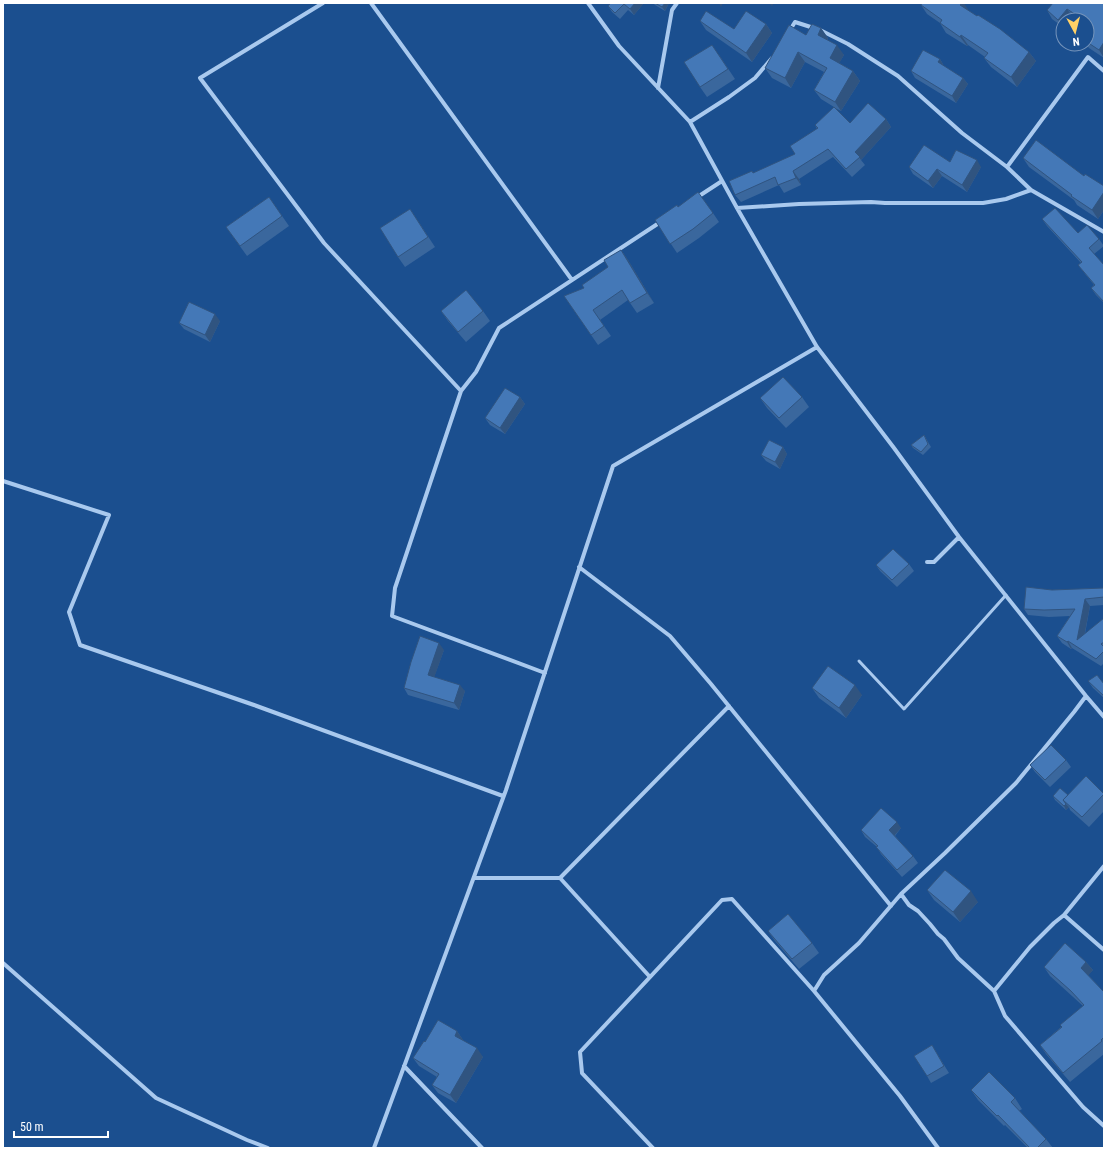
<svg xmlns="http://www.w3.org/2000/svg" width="1107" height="1151" viewBox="0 0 1107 1151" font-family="'Roboto Condensed',sans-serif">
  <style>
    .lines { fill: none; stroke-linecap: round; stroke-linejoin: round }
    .service { stroke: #a9c9ee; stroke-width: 3 }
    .minor { stroke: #a9c9ee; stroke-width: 4 }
    .wall { fill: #3a679d }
    .shaded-wall { fill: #305480 }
    .building { fill: #4478b7; stroke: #305480 }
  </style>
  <rect width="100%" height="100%" fill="#1b4f8f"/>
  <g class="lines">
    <path class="service" d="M859 661 904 709 1006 595"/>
    <path class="minor" d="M323 3 200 78 324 243 461 391
      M371 3 572 280
      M588 3 619 46 690 122 737 208 817 347 894 448 959 537 1086 696 1104 717
      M790 30 795 22 820 30 848 44 898 76 962 133 1007 167 1031 190 1104 232
      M658 88 672 10 677 3
      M690 122 729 97 755 78 772 58
      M1007 167 1088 57 1104 71
      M696 198 722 181
      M737 208 799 204 871 202 885 203H983L1006 199 1031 190
      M3 481 109 515 69 612 80 645 254 705 503 796
      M927 562H934L959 537
      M579 567 670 636 711 684 891 906
      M545 673 392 616 395 588 461 391 476 372 499 328 662 221
      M1104 866 1064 915 1054 923 1030 947 994 991 1005 1016 1083 1107 1104 1126
      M474 878H560
      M901 894 909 905 918 911 930 924 938 934 944 939 958 958 994 991
      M1064 915 1104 950
      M3 963 156 1098 247 1140 268 1148
      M650 977 560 878 729 706
      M404 1066 482 1148
      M374 1148 506 790 613 466 817 347
      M653 1148 582 1073 580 1052 722 900 732 899 814 991
      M938 1148 900 1096 814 991 824 975 859 943 901 894 945 853 1016 783 1074 712 1086 696"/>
  </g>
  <path class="wall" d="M611 3H644L634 15 628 10 620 19 612 12 608 6Z
    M653 3H669L665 11 655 5Z
    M1104 3V58L1089 48 1086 44H1087V34L1090 29 1087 27V20H1077L1073 17 1063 20V27L1052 19 1047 10Z
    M921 5 969 11 1029 52 1036 61 1017 87 991 67 984 58 985 57 968 45 967 46 946 33 940 23 927 14Z
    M700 21 734 29 766 24 772 33 752 62 706 30Z
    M821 28 828 38 827 39 844 55 839 63 853 71 860 81 841 111 835 108 850 123 886 119 891 127 861 160 865 165 852 177 833 157 799 179 801 185 784 193 779 185 741 202 735 195 754 173 795 154 817 129 815 125 834 107 821 99 814 90 824 72 805 62 791 88 772 78 765 68 806 35Z
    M719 55 735 79 707 97 700 87Z
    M940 59 944 66 963 78 968 84 956 103 915 78 911 71Z
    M1023 158 1084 176 1104 186V210L1098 219 1077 205 1074 200 1029 167Z
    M950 162 981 167 967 192 942 176 933 188 913 174 909 167Z
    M269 197 289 226 247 256 226 227Z
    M678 207 713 213 719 222 699 238 677 253 655 220Z
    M410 209 435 247 405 267 398 257Z
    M1042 219 1078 233 1099 239 1104 246 1094 254 1104 265V303L1096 295 1091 288 1094 285 1078 265 1081 263 1047 226Z
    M621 250 628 260 654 303 637 313 628 300 600 320 611 336 598 345 564 296 584 288 608 267Z
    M441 311H483L490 321 466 342 448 321Z
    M220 321 210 342 184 329 179 323Z
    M520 397 525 404 505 434 490 425 485 418Z
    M802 397 809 407 786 428 767 408 760 398Z
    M924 435 931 447 923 455 913 448 911 445Z
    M783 447 787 454 780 469 766 461 761 455Z
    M909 564 914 571 897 587 880 571 876 565Z
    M1104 588V605L1090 606 1085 634 1104 618V663L1101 666 1072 648 1071 649 1062 643 1057 636 1070 616 1049 617 1028 615 1024 609 1052 590Z
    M444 650 434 677 465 691 459 710 408 695 404 688Z
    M1088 681 1104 684V698L1093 688Z
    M812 688 862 695 846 718 819 698Z
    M1066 760 1071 767 1050 787 1035 772 1030 765Z
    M1104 793V811L1089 827 1070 810 1069 807 1066 810 1055 800 1053 796Z
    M901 828 895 836 913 856 918 863 902 877 881 854 877 847 865 837 861 830Z
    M927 890 978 902 960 922 934 900Z
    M768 931 812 943 819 953 799 969 775 941Z
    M1086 962 1093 970 1088 975 1104 992V1054L1070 1082 1046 1054 1040 1045 1061 1027 1083 1006 1050 976 1044 967Z
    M457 1031 463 1040 483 1057 456 1103 438 1093 432 1085 437 1077 419 1066 413 1058 425 1042Z
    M936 1052 949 1073 931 1083 927 1076Z
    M971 1090 1015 1098 1022 1109 1019 1111 1046 1139 1053 1148H1028L1005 1125 1004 1126 978 1100Z"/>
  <path class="shaded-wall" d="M635 3H644L634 15 630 9Z
    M665 3H669L665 11 662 7Z
    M719 3H723L721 7Z
    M769 3H774L772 6Z
    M962 3H964L969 11 967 15 960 5Z
    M1067 9 1073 17 1070 20H1063V26L1058 20Z
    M766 24 772 33 752 62 746 53Z
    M821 28 828 38 824 44 818 35Z
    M961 35 968 45 967 46 960 37Z
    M1104 42V58L1099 50Z
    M837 45 844 55 837 67 830 58Z
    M798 52 805 62 791 88 785 78Z
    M1029 52 1036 61 1017 87 1011 77Z
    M940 59 944 66 938 62Z
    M853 71 860 81 841 111 835 102Z
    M963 78 968 84 956 103 952 96Z
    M886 119 891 127 861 160 855 152Z
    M977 160 981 167 967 192 962 185Z
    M937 169 942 176 933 188 928 181Z
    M793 171 799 179 801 185 796 178Z
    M1104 192V210L1098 219 1092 210Z
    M621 250 628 260 654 303 647 293Z
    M215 314 220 321 210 342 205 335Z
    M520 397 525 404 505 434 500 428Z
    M783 447 787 454 780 469 775 462Z
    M1085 599 1090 606 1082 647 1077 640Z
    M1068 641 1072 648 1071 649 1067 642Z
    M439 643 444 650 433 681 428 675Z
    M460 685 465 691 459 710 454 703Z
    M855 685 862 695 846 718 839 708Z
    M1066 804 1069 807 1066 810 1064 806Z
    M897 822 901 828 894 836 889 830Z
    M971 891 978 902 960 922 953 912Z
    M1086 962 1093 970 1087 977 1081 968Z
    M457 1031 463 1040 461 1044 455 1036Z
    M477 1048 483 1057 456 1103 450 1095Z"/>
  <path class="building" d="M611 3H635L630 9 624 4 615 13 608 6Z
    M655 3H665L662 7Z
    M922 3H962L960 5 977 16 978 15 1000 29 1029 52 1011 77 984 58 988 53 961 35 960 37 940 23 942 20 921 5Z
    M1053 3H1104V42L1099 50 1087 42V34L1092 26 1087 22V20H1084L1067 9 1058 20 1047 10Z
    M706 11 734 29 746 11 766 24 746 53 700 21Z
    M812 24 821 28 818 35 837 45 830 58 853 71 835 102 814 90 827 68 798 52 785 78 765 68 789 25 806 35Z
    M712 45 728 69 700 87 684 62Z
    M923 50 940 59 938 62 963 78 952 96 911 71Z
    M868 103 886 119 855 152 860 157 846 169 828 149 793 171 796 178 778 185 775 177 735 195 729 181 752 171 753 173 795 154 790 146 818 128 815 125 834 107 850 123Z
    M1036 140 1084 176 1085 174 1104 186V192L1092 210 1071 196 1072 195 1023 158Z
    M924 145 950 162 956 150 977 160 962 185 937 169 928 181 909 167Z
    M698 192 713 213 693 229 670 244 655 220 677 205 678 207Z
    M269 197 282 216 240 246 226 227Z
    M1055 208 1078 233 1087 225 1099 239 1089 248 1104 265V302L1091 288 1095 285 1078 265 1082 262 1042 219Z
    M410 209 428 237 398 257 380 228Z
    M621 250 647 293 630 303 622 290 593 310 604 326 591 335 564 296 584 288 582 285 608 267 604 260Z
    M466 290 483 311 458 332 441 311Z
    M189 302 215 314 205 335 179 323Z
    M783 377 802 397 779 418 760 398Z
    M505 388 520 397 500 428 485 418Z
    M924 435 928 444 921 452 911 445Z
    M769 440 783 447 775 462 761 455Z
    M893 549 909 564 892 580 876 565Z
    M1026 587 1052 590 1104 588V597L1085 599 1077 640 1104 618V642L1101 644 1104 647V651L1096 659 1068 641 1067 642 1057 636 1075 609 1044 610 1024 609Z
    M420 636 439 643 428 675 460 685 454 703 404 688 411 662Z
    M828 666 855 685 839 708 812 688Z
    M1097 675 1104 684V696L1088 681Z
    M1051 745 1066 760 1045 780 1030 765Z
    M1086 776 1104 794 1082 817 1063 800Z
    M1060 788 1068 795 1063 800 1066 804 1064 806 1053 796Z
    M881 808 897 822 889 830 913 856 897 870 876 847 878 846 861 830Z
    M945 870 971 891 953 912 927 890Z
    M788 914 812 943 792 959 768 931Z
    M1065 943 1086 962 1081 968 1104 992V1037L1101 1040 1102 1041 1063 1073 1040 1045 1062 1027 1060 1025 1084 1005 1071 991 1044 967Z
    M438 1020 457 1031 455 1036 477 1048 450 1095 432 1085 439 1074 413 1058 424 1041 425 1042Z
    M932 1045 944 1066 927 1076 914 1056Z
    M989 1072 1015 1098 1011 1102 1046 1139 1037 1148H1030L998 1115 997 1116 971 1090Z"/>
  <rect width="1107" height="1151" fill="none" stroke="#ffffff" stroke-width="8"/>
  <g transform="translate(1075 32) rotate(173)"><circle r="19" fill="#1b4f8f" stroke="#7695bc"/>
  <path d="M0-3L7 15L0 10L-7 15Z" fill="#ffd166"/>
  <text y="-6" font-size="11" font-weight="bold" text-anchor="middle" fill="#ffffff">N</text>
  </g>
  <path d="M14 1131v6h94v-6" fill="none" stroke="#ffffff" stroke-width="2"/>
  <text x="20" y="1131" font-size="12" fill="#ffffff" stroke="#1b4f8f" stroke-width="3" paint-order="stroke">50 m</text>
</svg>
